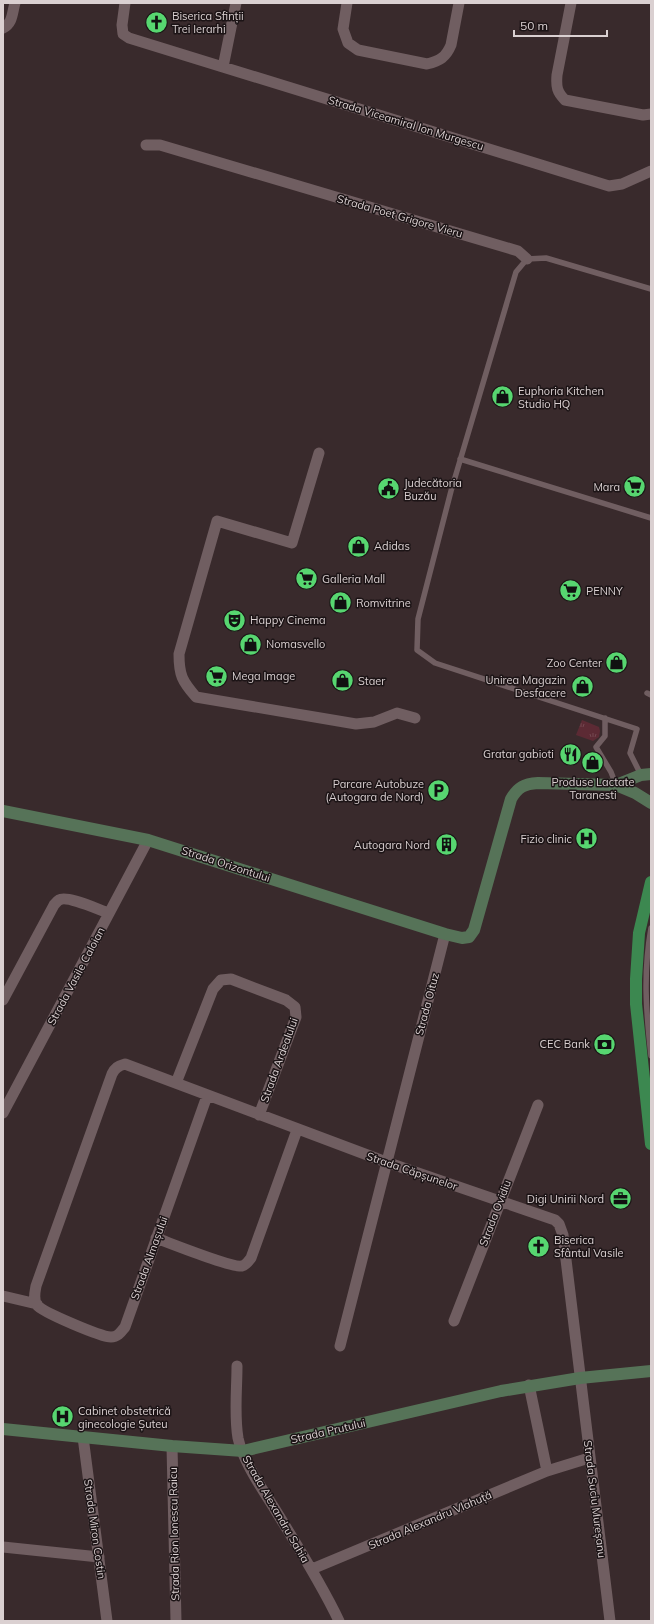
<svg xmlns="http://www.w3.org/2000/svg" width="654" height="1624" viewBox="0 0 654 1624" font-family="Mulish,sans-serif">
  <style>
    .grass { fill: url(#grass-tufts) }
    .lines { fill: none; stroke-linecap: round; stroke-linejoin: round }
    .lane { stroke: #705e61; stroke-width: 5.5 }
    .street { stroke: #705e61; stroke-width: 11 }
    .secondary { stroke: #567358; stroke-width: 12 }
    .primary { stroke: #3c8850; stroke-width: 12 }
    .labels { text-anchor: middle; stroke-width: 3; stroke-linejoin: round; paint-order: stroke }
    .poi-label { font-size: 11px; fill: #dad0d1; stroke: #1c1416; text-anchor: start }
    .street-label { font-size: 11px; fill: #dad0d1; stroke: #1c1416 }
  </style>
  <defs>
    <pattern id="grass-tufts" width="24" height="20" patternUnits="userSpaceOnUse"><rect width="24" height="20" fill="#5c2a34"/><path d="M3 7l-1-3M5 7V3M7 7l1-3M15 17l-1-3M17 17v-4M19 17l1-3" fill="none" stroke="#734850"/></pattern>
  </defs>
  <rect width="100%" height="100%" fill="#392a2c"/>
  <path class="grass" d="M582 720 599 727 600 731 599 737 593 741 576 735Z"/>
  <g class="lines">
    <path class="lane" d="M460 459 651 518
      M647 693 651 695
      M605 718V736L596 747 611 772 616 785
      M641 775 630 753 637 729 435 663 417 650 418 619 451 491 516 272 527 259 546 258 651 289
      M651 928C643 974 646 1010 651 1056"/>
    <path class="street" d="M125 3 122 25 123 34 129 38 609 186 622 184 651 171
      M347 3 343 29 348 43 358 50 427 64C440 61 446 57 451 45L459 3
      M571 3 557 75C556 87 557 92 565 100L643 115 651 114
      M3 28C13 23 12 13 15 3
      M223 67 236 3
      M146 145H160L518 251 527 259
      M319 453 292 543 217 521 179 654C179 675 182 681 196 697L356 724 374 722 397 713 415 718
      M3 1000 54 905C55 904 57 901 59 900 67 895 99 910 109 913
      M176 1083 213 989 221 980 231 979 286 1000 295 1007 296 1017 259 1115
      M207 1096 125 1327C121 1332 118 1337 111 1337 101 1337 42 1312 37 1305 33 1299 35 1292 36 1286L112 1074C115 1068 118 1066 125 1064L386 1162 555 1220 559 1224 563 1235 610 1621
      M3 1113 148 840
      M156 1238C170 1243 232 1268 242 1266 246 1265 248 1262 251 1258L297 1130
      M3 1296 37 1304
      M454 1321 538 1105
      M340 1346 445 934
      M237 1366C237 1389 234 1415 238 1438 243 1462 263 1490 276 1511 298 1547 321 1583 339 1621
      M529 1385 547 1471
      M83 1437 107 1621
      M172 1446 176 1621
      M3 1547 99 1557
      M312 1569 547 1471 589 1458"/>
    <path class="secondary" d="M616 785 635 793 651 803
      M3 811 148 840 445 934 462 938 469 937 474 930 511 799C518 787 524 784 538 783L616 785 641 775 651 774
      M3 1429 172 1446 243 1451 501 1391 580 1378 651 1371"/>
    <path class="primary" d="M651 882 639 933 636 979V1004L651 1144"/>
  </g>
  <defs>
    <symbol id="church-disc" viewBox="-11 -11 22 22"><circle r="9.5" fill="#57d670" stroke="#1c1416"/><path d="M-1.2-6h2.4v3.5h3.3v2.4h-3.3V6h-2.4V-.1h-3.3v-2.4h3.3Z" fill="#111"/></symbol>
    <symbol id="shop-disc" viewBox="-11 -11 22 22"><circle r="9.5" fill="#57d670" stroke="#1c1416"/><path d="M-5-2.5h2.3a2.7 3.5 0 0 1 5.4 0H5L5.5 6h-11ZM-1.5-2.5h3a1.5 2.3 0 0 0-3 0Z" fill="#111"/></symbol>
    <symbol id="supermarket-disc" viewBox="-11 -11 22 22"><circle r="9.5" fill="#57d670" stroke="#1c1416"/><path d="M-6-5.5h2.5l.6 2H6L4.5 2H-2.5L-4.4-4H-6ZM-1.5 3.2a1.3 1.3 0 1 0 .1 0ZM3 3.2a1.3 1.3 0 1 0 .1 0Z" fill="#111"/></symbol>
    <symbol id="civic-disc" viewBox="-11 -11 22 22"><circle r="9.5" fill="#57d670" stroke="#1c1416"/><path d="M-.6-6.5H3V-4.5H.6V-3L4-1V1h2V6H-6V1h2V-1L-.6-3ZM-1.2 2.5V6h2.4V2.5Z" fill="#111"/></symbol>
    <symbol id="theatre-disc" viewBox="-11 -11 22 22"><circle r="9.5" fill="#57d670" stroke="#1c1416"/><path d="M-5-5.5Q0-4 5-5.5V0Q5 5 0 6Q-5 5-5 0ZM-3.3-2.5H-1v1.5H-3.3ZM1-2.5H3.3v1.5H1ZM-2.8 1Q0 5.5 2.8 1Z" fill="#111"/></symbol>
    <symbol id="restaurant-disc" viewBox="-11 -11 22 22"><circle r="9.5" fill="#57d670" stroke="#1c1416"/><path d="M-5-6h1v4h1v-4h1v4h1v-4h1v5L-1.5 .5V6h-2V.5L-5-1ZM5-6V6H3V1.5H1.5Q1.5-4 5-6Z" fill="#111"/></symbol>
    <symbol id="parking-disc" viewBox="-11 -11 22 22"><circle r="9.5" fill="#57d670" stroke="#1c1416"/><path d="M-3.5-5.5H1a3.5 3.5 0 0 1 0 7H-1V5.5H-3.5ZM-1-3.4V-.6H.8a1.4 1.4 0 0 0 0-2.8Z" fill="#111"/></symbol>
    <symbol id="hospital-disc" viewBox="-11 -11 22 22"><circle r="9.5" fill="#57d670" stroke="#1c1416"/><path d="M-5-5h3v3.5h4V-5h3V5h-3V1.5h-4V5h-3Z" fill="#111"/></symbol>
    <symbol id="building-disc" viewBox="-11 -11 22 22"><circle r="9.5" fill="#57d670" stroke="#1c1416"/><path d="M-4-6H4V6H1V3H-1V6H-4ZM-2.5-4.3h1.7v1.8h-1.7ZM.8-4.3h1.7v1.8H.8ZM-2.5-1h1.7V.8h-1.7ZM.8-1h1.7V.8H.8Z" fill="#111"/></symbol>
    <symbol id="bank-disc" viewBox="-11 -11 22 22"><circle r="9.5" fill="#57d670" stroke="#1c1416"/><path d="M-6-4H6V4H-6ZM0-2.3a2.3 2.3 0 1 0 0 4.6a2.3 2.3 0 1 0 0-4.6Z" fill="#111"/></symbol>
    <symbol id="office-disc" viewBox="-11 -11 22 22"><circle r="9.5" fill="#57d670" stroke="#1c1416"/><path d="M-6-3h4V-5.5h4V-3h4V5H-6ZM-1-4.5V-3h2v-1.5ZM-6 0V1H6V0Z" fill="#111"/></symbol>
  </defs>
  <g fill-rule="evenodd">
    <use href="#church-disc" x="144" y="10" width="25" height="25"/>
    <use href="#shop-disc" x="490" y="384" width="25" height="25"/>
    <use href="#supermarket-disc" x="622" y="474" width="25" height="25"/>
    <use href="#civic-disc" x="376" y="476" width="25" height="25"/>
    <use href="#shop-disc" x="346" y="534" width="25" height="25"/>
    <use href="#supermarket-disc" x="294" y="566" width="25" height="25"/>
    <use href="#supermarket-disc" x="558" y="578" width="25" height="25"/>
    <use href="#shop-disc" x="328" y="590" width="25" height="25"/>
    <use href="#theatre-disc" x="222" y="608" width="25" height="25"/>
    <use href="#shop-disc" x="238" y="632" width="25" height="25"/>
    <use href="#shop-disc" x="604" y="650" width="25" height="25"/>
    <use href="#supermarket-disc" x="204" y="664" width="25" height="25"/>
    <use href="#shop-disc" x="330" y="668" width="25" height="25"/>
    <use href="#shop-disc" x="570" y="674" width="25" height="25"/>
    <use href="#restaurant-disc" x="558" y="742" width="25" height="25"/>
    <use href="#shop-disc" x="580" y="750" width="25" height="25"/>
    <use href="#parking-disc" x="426" y="778" width="25" height="25"/>
    <use href="#hospital-disc" x="574" y="826" width="25" height="25"/>
    <use href="#building-disc" x="434" y="832" width="25" height="25"/>
    <use href="#bank-disc" x="592" y="1032" width="25" height="25"/>
    <use href="#office-disc" x="608" y="1186" width="25" height="25"/>
    <use href="#church-disc" x="526" y="1234" width="25" height="25"/>
    <use href="#hospital-disc" x="50" y="1404" width="25" height="25"/>
  </g>
  <g class="labels">
    <g class="poi-label">
      <text x="172" y="20">Biserica Sfinții<tspan x="172" dy="13">Trei Ierarhi</tspan></text>
      <text x="518" y="395">Euphoria Kitchen<tspan x="518" dy="13">Studio HQ</tspan></text>
      <text x="404" y="487">Judecătoria<tspan x="404" dy="13">Buzău</tspan></text>
      <text x="620" y="491" text-anchor="end">Mara</text>
      <text x="374" y="550">Adidas</text>
      <text x="322" y="583">Galleria Mall</text>
      <text x="586" y="595">PENNY</text>
      <text x="356" y="607">Romvitrine</text>
      <text x="250" y="624">Happy Cinema</text>
      <text x="266" y="648">Nomasvello</text>
      <text x="602" y="667" text-anchor="end">Zoo Center</text>
      <text x="232" y="680">Mega Image</text>
      <text x="566" y="684" text-anchor="end">Unirea Magazin<tspan x="566" dy="13">Desfacere</tspan></text>
      <text x="358" y="685">Staer</text>
      <text x="554" y="758" text-anchor="end">Gratar gabioti</text>
      <text x="593" y="786" text-anchor="middle">Produse Lactate<tspan x="593" dy="13">Taranesti</tspan></text>
      <text x="424" y="788" text-anchor="end">Parcare Autobuze<tspan x="424" dy="13">(Autogara de Nord)</tspan></text>
      <text x="572" y="843" text-anchor="end">Fizio clinic</text>
      <text x="430" y="849" text-anchor="end">Autogara Nord</text>
      <text x="590" y="1048" text-anchor="end">CEC Bank</text>
      <text x="604" y="1203" text-anchor="end">Digi Unirii Nord</text>
      <text x="554" y="1244">Biserica<tspan x="554" dy="13">Sfântul Vasile</tspan></text>
      <text x="78" y="1415">Cabinet obstetrică<tspan x="78" dy="13">ginecologie Șuteu</tspan></text>
    </g>
    <g class="street-label">
      <text transform="translate(406 123) rotate(17)" y="4">Strada Viceamiral Ion Murgescu</text>
      <text transform="translate(400 216) rotate(16)" y="4">Strada Poet Grigore Vieru</text>
      <text transform="translate(226 864) rotate(18)" y="4">Strada Orizontului</text>
      <text transform="translate(76 976) rotate(-62)" y="4">Strada Vasile Caloian</text>
      <text transform="translate(427 1004) rotate(-75)" y="4">Strada Oituz</text>
      <text transform="translate(279 1060) rotate(-70)" y="4">Strada Ardealului</text>
      <text transform="translate(412 1171) rotate(19)" y="4">Strada Căpșunelor</text>
      <text transform="translate(495 1213) rotate(-69)" y="4">Strada Ovidiu</text>
      <text transform="translate(149 1258) rotate(-70)" y="4">Strada Almașului</text>
      <text transform="translate(328 1431) rotate(-13)" y="4">Strada Prutului</text>
      <text transform="translate(595 1499) rotate(83)" y="4">Strada Suciu Mureșanu</text>
      <text transform="translate(276 1509) rotate(60)" y="4">Strada Alexandru Sahia</text>
      <text transform="translate(430 1520) rotate(-23)" y="4">Strada Alexandru Vlahuță</text>
      <text transform="translate(95 1529) rotate(82)" y="4">Strada Miron Costin</text>
      <text transform="translate(174 1534) rotate(-91)" y="4">Strada Rion Ionescu Raicu</text>
    </g>
  </g>
  <rect width="654" height="1624" fill="none" stroke="#dad0d1" stroke-width="8"/>
  <path d="M514 30v6h93v-6" fill="none" stroke="#dad0d1" stroke-width="2"/>
  <text x="520" y="30" font-size="12" fill="#dad0d1" stroke="#1c1416" stroke-width="3" paint-order="stroke">50 m</text>
</svg>
